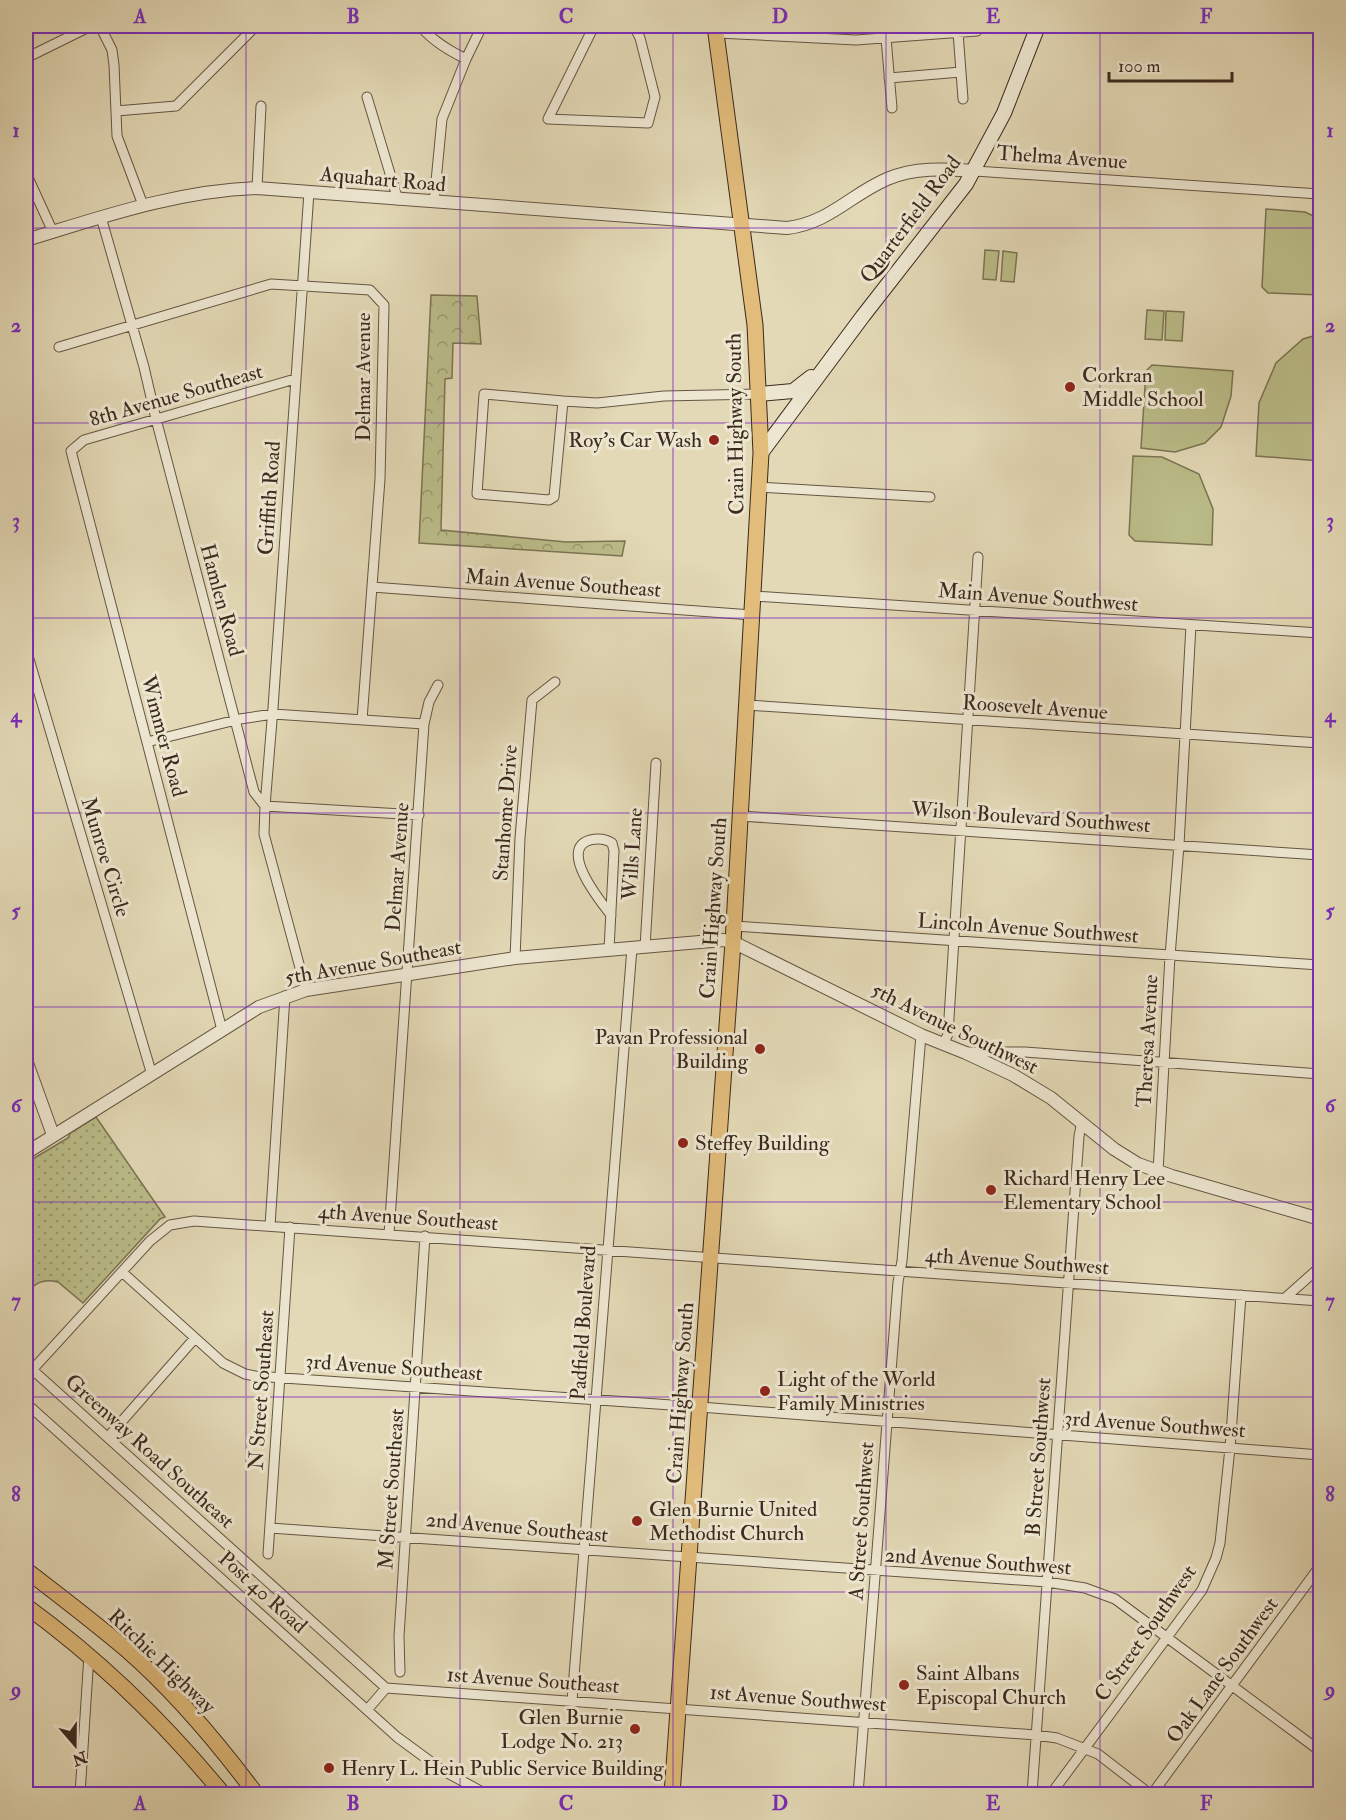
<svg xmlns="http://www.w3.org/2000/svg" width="1346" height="1820" viewBox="0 0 1346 1820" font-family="'IM FELL Double Pica',serif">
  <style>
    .grass { fill: url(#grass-dots); stroke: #7b7453; stroke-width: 1.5 }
    .forest { fill: url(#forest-crowns); stroke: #7b7453; stroke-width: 1.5 }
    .garden { fill: #bbbd89; stroke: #7b7453; stroke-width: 1.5 }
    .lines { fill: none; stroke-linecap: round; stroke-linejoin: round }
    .minor-casing { stroke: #655643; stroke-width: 11 }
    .tertiary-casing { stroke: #655643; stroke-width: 14 }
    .secondary-casing { stroke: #3b2a1d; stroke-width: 16 }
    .primary-casing { stroke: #3b2a1d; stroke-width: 17 }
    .minor { stroke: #ede6d0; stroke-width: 9 }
    .tertiary { stroke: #ede6d0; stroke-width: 12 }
    .secondary { stroke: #ede6d0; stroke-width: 14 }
    .primary { stroke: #e2bc7b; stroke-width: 15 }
    .grid { fill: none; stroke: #7b2cbf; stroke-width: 1.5; stroke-opacity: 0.55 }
    .poi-dot { fill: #8f2418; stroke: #ede6d0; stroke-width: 2 }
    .labels { text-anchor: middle; stroke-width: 6; stroke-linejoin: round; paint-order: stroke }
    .street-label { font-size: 21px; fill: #3b2a1d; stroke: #ede6d0 }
    .poi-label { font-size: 21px; fill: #3b2a1d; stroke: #ede6d0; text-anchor: start }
    .neatline { fill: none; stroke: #7b2cbf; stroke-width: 2 }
    .grid-label { font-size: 20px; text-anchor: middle; font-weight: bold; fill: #7b2cbf }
  </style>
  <defs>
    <pattern id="grass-dots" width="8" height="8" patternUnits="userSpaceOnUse" patternTransform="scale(1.5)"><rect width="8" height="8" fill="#bbbd89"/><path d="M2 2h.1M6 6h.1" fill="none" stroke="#999a6f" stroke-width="1.8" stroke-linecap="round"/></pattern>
    <pattern id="forest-crowns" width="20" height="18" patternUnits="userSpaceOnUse" patternTransform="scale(1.5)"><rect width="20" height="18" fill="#bbbd89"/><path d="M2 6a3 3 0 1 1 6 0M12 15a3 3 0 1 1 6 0" fill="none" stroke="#999a6f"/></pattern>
  </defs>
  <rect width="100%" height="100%" fill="#e3d9b6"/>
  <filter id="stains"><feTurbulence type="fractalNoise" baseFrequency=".00333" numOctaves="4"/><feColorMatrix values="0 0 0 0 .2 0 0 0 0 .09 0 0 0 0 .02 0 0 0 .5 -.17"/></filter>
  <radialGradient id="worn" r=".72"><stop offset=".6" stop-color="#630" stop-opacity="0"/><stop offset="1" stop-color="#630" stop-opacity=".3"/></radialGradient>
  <path class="grass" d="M96 1117 165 1217 160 1219 83 1303 58 1282C43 1278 35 1283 26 1294V1163L68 1138 70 1133Z"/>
  <path class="forest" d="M431 295 477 296 481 344 453 343 452 378 445 379 441 530 566 542 625 541 622 556 419 543Z"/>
  <path class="garden" d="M1266 209 1305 212 1320 219V295L1268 293 1262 287Z
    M985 250 999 251 996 280 983 279Z
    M1003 251 1017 253 1014 282 1001 281Z
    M1147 310 1164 311 1162 340 1145 339Z
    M1166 311 1184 312 1182 341 1165 340Z
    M1320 334V461L1256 456 1259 403 1276 363 1303 339Z
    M1152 365 1233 371 1231 396 1221 427 1205 443 1175 452 1141 448 1146 371Z
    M1133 456 1162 457 1199 474 1213 509 1212 545 1135 541 1129 535Z"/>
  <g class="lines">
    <defs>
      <path id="minor" d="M100 26 112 50 114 65 117 136 143 205
        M420 26C433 41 448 50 466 59
        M594 26 548 119 648 123 655 97 640 38 634 26
        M958 32 963 99
        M717 33 856 40 977 31V26
        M886 38 892 108
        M26 58 91 26
        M889 78 961 72
        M367 97 398 200
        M116 111 176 106 256 26
        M975 171 1320 194
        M26 173 53 232
        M257 188 261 106
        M309 192 273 708 265 806 419 815
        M434 202 442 119 466 59 482 26
        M101 217 144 367 156 419 254 792 265 806 264 834 306 990
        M59 347 271 284 370 290 384 305 380 479 362 720
        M563 401 484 394 477 494 549 500 554 497 563 401 597 403 664 396 759 394
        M759 487 930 497
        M372 587 752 615
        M753 596 1320 633
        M26 649 152 1075
        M747 705 1320 743
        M147 742 240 719 273 714 424 724
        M740 816 1320 855
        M734 926 1320 965
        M645 947 656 763
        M609 950 614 851 612 843C606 839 598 838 590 840 558 849 600 901 611 915
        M515 958 520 838 532 700 555 682
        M222 1030 71 451 84 440 295 379
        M944 1043 948 1034 978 557
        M969 1052H1025L1320 1074
        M1158 1172 1170 956 1179 845 1191 625
        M270 1226 285 996
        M389 1234 424 724 429 702 438 685
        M122 1272 223 1363 245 1374 255 1376 700 1407 1320 1455
        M1285 1298 1320 1267
        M26 1364 386 1688
        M32 1370 150 1241 170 1225 194 1221 1320 1301
        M26 1403 397 1737 442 1770 486 1794
        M108 1437 195 1338
        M270 1528 1047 1582 1085 1588 1115 1599 1320 1751
        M268 1554 290 1227
        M400 1672 399 1636 425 1236
        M386 1688 1036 1735 1057 1738 1098 1754 1150 1794
        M572 1701 632 948
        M367 1710 386 1688
        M80 1794 89 1655
        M858 1794 898 1282 902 1261 921 1035
        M1032 1794 1079 1136 1082 1122
        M1051 1794 1202 1590 1216 1558 1220 1543 1230 1448 1241 1295
        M1152 1794 1320 1566"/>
      <path id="tertiary" d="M26 240C102 217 176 191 257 188L787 228C829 223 850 195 887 179 915 167 944 169 975 171
        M26 1060 53 1135
        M26 1153 259 1007 306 990 515 958 723 940 733 942 921 1035 966 1053 1013 1075 1051 1098 1114 1149 1138 1164 1172 1176 1320 1219"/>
      <path id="secondary" d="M759 394 793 391 811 377
        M761 453 863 316 966 184 1004 113 1038 26"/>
      <path id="primary" d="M26 1570C60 1596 94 1622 127 1650 175 1692 218 1743 256 1794
        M26 1606C100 1660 165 1723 223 1794
        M672 1794 733 942 761 453 755 325 715 26"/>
    </defs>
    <use href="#minor" class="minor-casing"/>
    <use href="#tertiary" class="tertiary-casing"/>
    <use href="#secondary" class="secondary-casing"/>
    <use href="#primary" class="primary-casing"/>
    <use href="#minor" class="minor"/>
    <use href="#tertiary" class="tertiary"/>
    <use href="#secondary" class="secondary"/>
    <use href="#primary" class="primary"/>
  </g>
  <path class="grid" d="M246 26V1794M460 26V1794M673 26V1794M886 26V1794M1100 26V1794M26 228H1320M26 423H1320M26 618H1320M26 813H1320M26 1007H1320M26 1202H1320M26 1397H1320M26 1592H1320"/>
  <g class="poi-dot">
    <circle cx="1070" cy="387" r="6"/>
    <circle cx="714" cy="440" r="6"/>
    <circle cx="760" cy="1049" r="6"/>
    <circle cx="683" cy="1143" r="6"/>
    <circle cx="991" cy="1190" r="6"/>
    <circle cx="765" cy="1391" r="6"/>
    <circle cx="637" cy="1521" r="6"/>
    <circle cx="904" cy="1685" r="6"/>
    <circle cx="635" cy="1729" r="6"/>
    <circle cx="329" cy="1768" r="6"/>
  </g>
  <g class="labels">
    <g class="street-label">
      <text transform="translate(1062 157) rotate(4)" y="7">Thelma Avenue</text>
      <text transform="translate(383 179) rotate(5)" y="7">Aquahart Road</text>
      <text transform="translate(910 219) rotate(-53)" y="7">Quarterfield Road</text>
      <text transform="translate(363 377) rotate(-90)" y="7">Delmar Avenue</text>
      <text transform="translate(176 395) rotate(-16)" y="7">8th Avenue Southeast</text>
      <text transform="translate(735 424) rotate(-91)" y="7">Crain Highway South</text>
      <text transform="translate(269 498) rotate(-86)" y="7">Griffith Road</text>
      <text transform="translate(563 583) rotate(4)" y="7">Main Avenue Southeast</text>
      <text transform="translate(1038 597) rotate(4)" y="7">Main Avenue Southwest</text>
      <text transform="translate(222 600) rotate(75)" y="7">Hamlen Road</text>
      <text transform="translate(1035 707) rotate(4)" y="7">Roosevelt Avenue</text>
      <text transform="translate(164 736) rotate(75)" y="7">Wimmer Road</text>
      <text transform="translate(505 813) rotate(-86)" y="7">Stanhome Drive</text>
      <text transform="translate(1031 817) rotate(4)" y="7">Wilson Boulevard Southwest</text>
      <text transform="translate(632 854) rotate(-86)" y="7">Wills Lane</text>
      <text transform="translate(106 857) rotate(73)" y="7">Munroe Circle</text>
      <text transform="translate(397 867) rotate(-86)" y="7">Delmar Avenue</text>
      <text transform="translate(713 908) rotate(-86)" y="7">Crain Highway South</text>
      <text transform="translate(1028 928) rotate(4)" y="7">Lincoln Avenue Southwest</text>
      <text transform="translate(373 962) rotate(-10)" y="7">5th Avenue Southeast</text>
      <text transform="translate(955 1028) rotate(26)" y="7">5th Avenue Southwest</text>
      <text transform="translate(1147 1041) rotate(-87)" y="7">Theresa Avenue</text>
      <text transform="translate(408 1217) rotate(4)" y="7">4th Avenue Southeast</text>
      <text transform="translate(1017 1261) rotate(4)" y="7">4th Avenue Southwest</text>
      <text transform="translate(583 1323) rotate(-86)" y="7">Padfield Boulevard</text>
      <text transform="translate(394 1367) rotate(4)" y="7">3rd Avenue Southeast</text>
      <text transform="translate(261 1390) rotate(-86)" y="7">N Street Southeast</text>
      <text transform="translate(680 1393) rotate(-86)" y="7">Crain Highway South</text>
      <text transform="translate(1155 1424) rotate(4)" y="7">3rd Avenue Southwest</text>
      <text transform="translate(150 1451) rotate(42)" y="7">Greenway Road Southeast</text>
      <text transform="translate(1038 1457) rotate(-86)" y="7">B Street Southwest</text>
      <text transform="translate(391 1489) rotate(-86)" y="7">M Street Southeast</text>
      <text transform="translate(861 1521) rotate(-86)" y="7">A Street Southwest</text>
      <text transform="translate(517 1527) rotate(5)" y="7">2nd Avenue Southeast</text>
      <text transform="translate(978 1561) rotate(4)" y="7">2nd Avenue Southwest</text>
      <text transform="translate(263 1592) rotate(42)" y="7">Post 40 Road</text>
      <text transform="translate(1145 1633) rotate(-55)" y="7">C Street Southwest</text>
      <text transform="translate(162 1661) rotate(44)" y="7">Ritchie Highway</text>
      <text transform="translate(1222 1670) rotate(-54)" y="7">Oak Lane Southwest</text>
      <text transform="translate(533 1680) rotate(4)" y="7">1st Avenue Southeast</text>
      <text transform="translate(798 1698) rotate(4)" y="7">1st Avenue Southwest</text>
    </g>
    <g class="poi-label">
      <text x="1082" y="382">Corkran<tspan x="1082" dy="24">Middle School</tspan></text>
      <text x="702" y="447" text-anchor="end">Roy's Car Wash</text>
      <text x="748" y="1044" text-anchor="end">Pavan Professional<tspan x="748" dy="24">Building</tspan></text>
      <text x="695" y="1150">Steffey Building</text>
      <text x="1003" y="1185">Richard Henry Lee<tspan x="1003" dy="24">Elementary School</tspan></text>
      <text x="777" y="1386">Light of the World<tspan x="777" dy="24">Family Ministries</tspan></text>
      <text x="649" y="1516">Glen Burnie United<tspan x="649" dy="24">Methodist Church</tspan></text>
      <text x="916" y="1680">Saint Albans<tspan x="916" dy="24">Episcopal Church</tspan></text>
      <text x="623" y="1724" text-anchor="end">Glen Burnie<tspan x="623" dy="24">Lodge No. 213</tspan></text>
      <text x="341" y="1775">Henry L. Hein Public Service Building</text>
    </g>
  </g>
  <rect width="1346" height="1820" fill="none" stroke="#e3d9b6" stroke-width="66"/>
  <g transform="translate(75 1745) rotate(160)" stroke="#ede6d0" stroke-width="4.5" paint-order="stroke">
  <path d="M0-4.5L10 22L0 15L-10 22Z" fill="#3b2a1d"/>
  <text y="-9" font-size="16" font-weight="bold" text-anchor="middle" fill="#3b2a1d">N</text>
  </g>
  <path d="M1109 72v9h123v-9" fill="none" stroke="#3b2a1d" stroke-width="3"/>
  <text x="1118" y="72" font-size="18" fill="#3b2a1d" stroke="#ede6d0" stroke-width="4.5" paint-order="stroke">100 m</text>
  <rect x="33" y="33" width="1280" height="1754" class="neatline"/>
  <g class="grid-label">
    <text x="140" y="23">A</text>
    <text x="353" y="23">B</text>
    <text x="566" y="23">C</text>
    <text x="780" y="23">D</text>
    <text x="993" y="23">E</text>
    <text x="1206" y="23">F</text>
    <text x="16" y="137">1</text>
    <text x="1330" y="137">1</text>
    <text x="16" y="332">2</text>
    <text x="1330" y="332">2</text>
    <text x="16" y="527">3</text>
    <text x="1330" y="527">3</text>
    <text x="16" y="722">4</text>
    <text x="1330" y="722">4</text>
    <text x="16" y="917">5</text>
    <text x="1330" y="917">5</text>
    <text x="16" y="1112">6</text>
    <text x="1330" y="1112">6</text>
    <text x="16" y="1307">7</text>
    <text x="1330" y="1307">7</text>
    <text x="16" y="1501">8</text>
    <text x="1330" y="1501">8</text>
    <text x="16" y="1696">9</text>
    <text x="1330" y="1696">9</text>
    <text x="140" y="1810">A</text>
    <text x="353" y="1810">B</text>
    <text x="566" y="1810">C</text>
    <text x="780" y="1810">D</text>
    <text x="993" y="1810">E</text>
    <text x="1206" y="1810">F</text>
  </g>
  <rect width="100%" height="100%" filter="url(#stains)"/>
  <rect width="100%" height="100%" fill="url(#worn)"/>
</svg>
